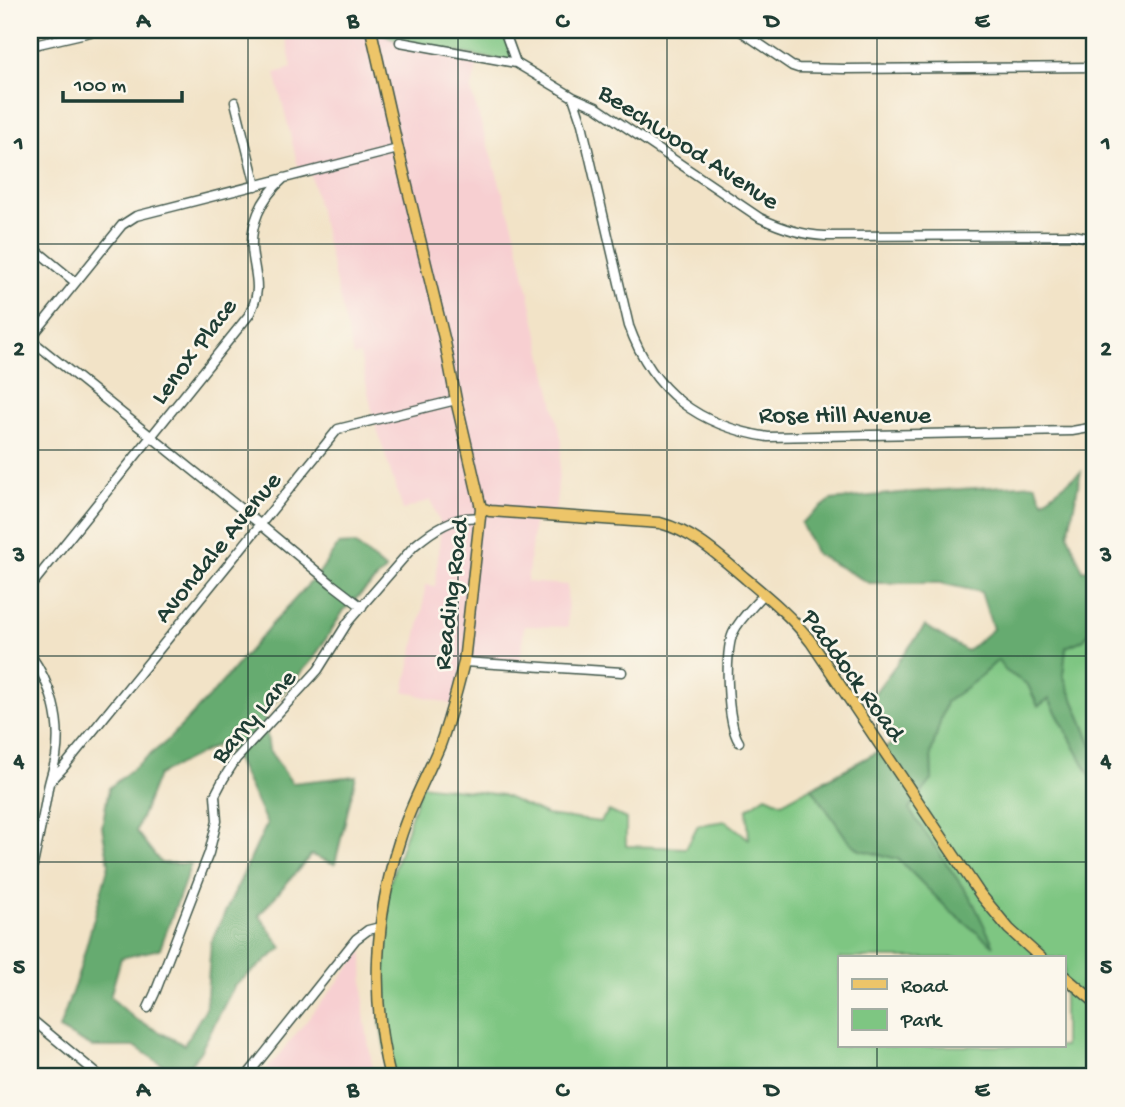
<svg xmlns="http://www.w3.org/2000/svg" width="1125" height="1107" viewBox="0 0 1125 1107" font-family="'Gochi Hand',sans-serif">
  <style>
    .built { fill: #f7cfd1 }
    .green { fill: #7ec682; stroke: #4e825b; stroke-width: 2; fill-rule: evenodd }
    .forest { fill: #66ab70; stroke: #427452; stroke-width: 2; fill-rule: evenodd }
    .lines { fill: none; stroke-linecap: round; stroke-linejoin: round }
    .minor-casing { stroke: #3f564a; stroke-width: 11 }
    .major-casing { stroke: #3f564a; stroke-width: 13 }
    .minor { stroke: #fff; stroke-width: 8 }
    .major { stroke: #edc569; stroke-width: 10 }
    .grid { fill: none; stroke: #1f3d34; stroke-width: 2; stroke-opacity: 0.55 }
    .labels { text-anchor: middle; stroke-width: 5; stroke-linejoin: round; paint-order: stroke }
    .street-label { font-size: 26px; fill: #1f3d34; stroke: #fbf7ec }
    .neatline { fill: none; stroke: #1f3d34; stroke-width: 2.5 }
    .grid-label { font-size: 23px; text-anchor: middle; font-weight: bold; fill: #1f3d34 }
  </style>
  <rect width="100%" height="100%" fill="#fbf7ec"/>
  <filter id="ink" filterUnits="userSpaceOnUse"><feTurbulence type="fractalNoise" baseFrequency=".0143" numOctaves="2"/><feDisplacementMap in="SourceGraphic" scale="14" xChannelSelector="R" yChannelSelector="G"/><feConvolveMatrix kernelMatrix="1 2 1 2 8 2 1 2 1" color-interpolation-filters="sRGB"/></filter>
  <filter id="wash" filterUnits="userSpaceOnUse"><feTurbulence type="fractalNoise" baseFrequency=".00686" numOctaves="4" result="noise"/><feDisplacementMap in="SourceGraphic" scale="28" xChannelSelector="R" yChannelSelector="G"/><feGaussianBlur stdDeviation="1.57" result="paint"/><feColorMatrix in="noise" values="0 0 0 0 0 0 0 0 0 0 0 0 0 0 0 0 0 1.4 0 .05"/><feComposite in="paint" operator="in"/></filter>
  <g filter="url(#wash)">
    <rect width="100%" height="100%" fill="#f2e3c7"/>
    <path class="built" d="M284 30H379L389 37 479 58 471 91 515 232 562 442 555 515 535 514 527 582 567 585 568 627 524 626 520 666 464 662 453 705 404 691 423 608 425 585 435 586 441 526 431 500 403 510 374 420 360 355 353 356 310 172 300 174 275 73 292 68Z
      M363 951 364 1015 374 1077H261Z"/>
    <path class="green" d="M379 30H504L516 63 400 42 389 37Z
      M1095 630V752L1063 675 1066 647 1083 640 1090 631Z
      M998 660 1006 671 1028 685 1038 706 1049 699 1092 779H1095V1077H390L380 1022 384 902 421 785 502 795 546 815 600 822 609 811 626 819V846L686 848 698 825 726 821 749 839 747 809 766 796 782 803 883 749 932 780 931 753 946 702 976 680ZM840 958H1064V1046H840Z"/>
    <path class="forest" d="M1081 472 1068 535 1083 571 1095 566V630L1090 631 1083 640 1066 647 1063 675 1095 752V779H1092L1049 699 1038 706 1028 685 1006 671 998 660 976 680 946 702 931 753 932 780 909 809 973 902 994 946 950 911 898 859 860 850 847 839 812 788 894 743 867 703 925 626 967 651 993 629 981 592 940 583H869L816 554 801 523 831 500 900 493 1035 484 1043 501Z
      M355 544 386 570 344 610 314 658 264 714 269 750 292 783 356 776 335 864 311 855 259 915 282 948 234 986 200 1052 180 1077 136 1047H92L59 1029 79 972 109 864 102 827 109 788 167 741 213 693 271 625 319 573 338 545ZM219 744 236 759 267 824 211 942 206 1008 184 1045 135 1019 110 997 121 958 160 949 191 864 161 863 136 831 158 775Z"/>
  </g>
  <g filter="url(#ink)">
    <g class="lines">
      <defs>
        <path id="minor" d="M504 30 516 63 573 97 596 107 760 218C781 228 801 235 825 236L1073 235 1095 239
          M739 30 792 66 798 68 845 69 1095 67
          M400 42 516 63
          M30 46 99 30
          M573 97 582 124 629 326C653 393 699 426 768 437L1072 431 1095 427
          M235 102 256 186
          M30 245 75 282
          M30 339 122 225 136 216 398 149
          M30 339 261 525 332 584 362 607
          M30 587 249 315C261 291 257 282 253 257 248 226 261 198 284 178
          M30 654C51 684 62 720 56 757 54 767 50 778 48 788 43 819 36 849 30 880
          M464 662 622 672
          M739 742C727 724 724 653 733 633 740 618 754 606 764 594
          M50 782 63 768 338 429 456 400
          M148 1008 155 993 209 853 217 821 215 795 224 778 236 759 318 670 348 622 414 546C433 530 454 515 480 518
          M30 1018 101 1077
          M246 1077 356 939 368 930 380 927"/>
        <path id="major" d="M371 30 398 149 445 342 456 400 481 508 464 662C457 690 450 718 440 745 427 776 410 806 400 839 375 916 370 998 390 1077
          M481 508 490 511 660 523C694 532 719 556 745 578 769 598 792 617 811 642L980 894 1009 929 1041 958
          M1064 976 1095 1002"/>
      </defs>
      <use href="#minor" class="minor-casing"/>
      <use href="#major" class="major-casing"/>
      <use href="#minor" class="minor"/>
      <use href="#major" class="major"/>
    </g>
  </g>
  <path class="grid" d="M248 30V1077M458 30V1077M667 30V1077M877 30V958M30 244H1095M30 450H1095M30 656H1095M30 862H1095M877 1046V1077"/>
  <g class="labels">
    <g class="street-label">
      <text transform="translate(690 145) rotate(33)" y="9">Beechwood Avenue</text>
      <text transform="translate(192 350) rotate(-53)" y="9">Lenox Place</text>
      <text x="845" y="422">Rose Hill Avenue</text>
      <text transform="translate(216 546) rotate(-51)" y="9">Avondale Avenue</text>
      <text transform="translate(449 594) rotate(-83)" y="9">Reading Road</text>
      <text transform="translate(855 674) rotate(54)" y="9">Paddock Road</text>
      <text transform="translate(252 715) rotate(-49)" y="9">Barry Lane</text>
    </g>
  </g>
  <rect width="1125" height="1107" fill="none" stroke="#fbf7ec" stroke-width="77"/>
  <rect x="838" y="956" width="228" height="91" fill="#fbf7ec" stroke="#a3ada2" stroke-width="2"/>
  <rect x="852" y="979" width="35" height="10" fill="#edc569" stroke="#a3ada2" stroke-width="2"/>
  <text x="901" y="992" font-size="21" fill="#1f3d34">Road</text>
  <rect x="852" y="1009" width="35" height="21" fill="#7ec682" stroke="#a3ada2" stroke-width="2"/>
  <text x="901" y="1026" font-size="21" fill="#1f3d34">Park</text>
  <path d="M63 91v10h119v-10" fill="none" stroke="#1f3d34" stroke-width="3.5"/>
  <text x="74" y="91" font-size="21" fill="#1f3d34" stroke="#fbf7ec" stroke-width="5" paint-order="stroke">100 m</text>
  <rect x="38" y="38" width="1048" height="1030" class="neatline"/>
  <g class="grid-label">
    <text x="143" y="27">A</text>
    <text x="353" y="27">B</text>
    <text x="562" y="27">C</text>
    <text x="772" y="27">D</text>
    <text x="982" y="27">E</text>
    <text x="19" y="149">1</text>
    <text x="1106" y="149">1</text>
    <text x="19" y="355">2</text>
    <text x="1106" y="355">2</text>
    <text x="19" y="561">3</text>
    <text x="1106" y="561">3</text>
    <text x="19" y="767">4</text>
    <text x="1106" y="767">4</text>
    <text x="19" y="973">5</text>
    <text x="1106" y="973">5</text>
    <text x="143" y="1096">A</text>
    <text x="353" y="1096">B</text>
    <text x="562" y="1096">C</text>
    <text x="772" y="1096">D</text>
    <text x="982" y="1096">E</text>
  </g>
</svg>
